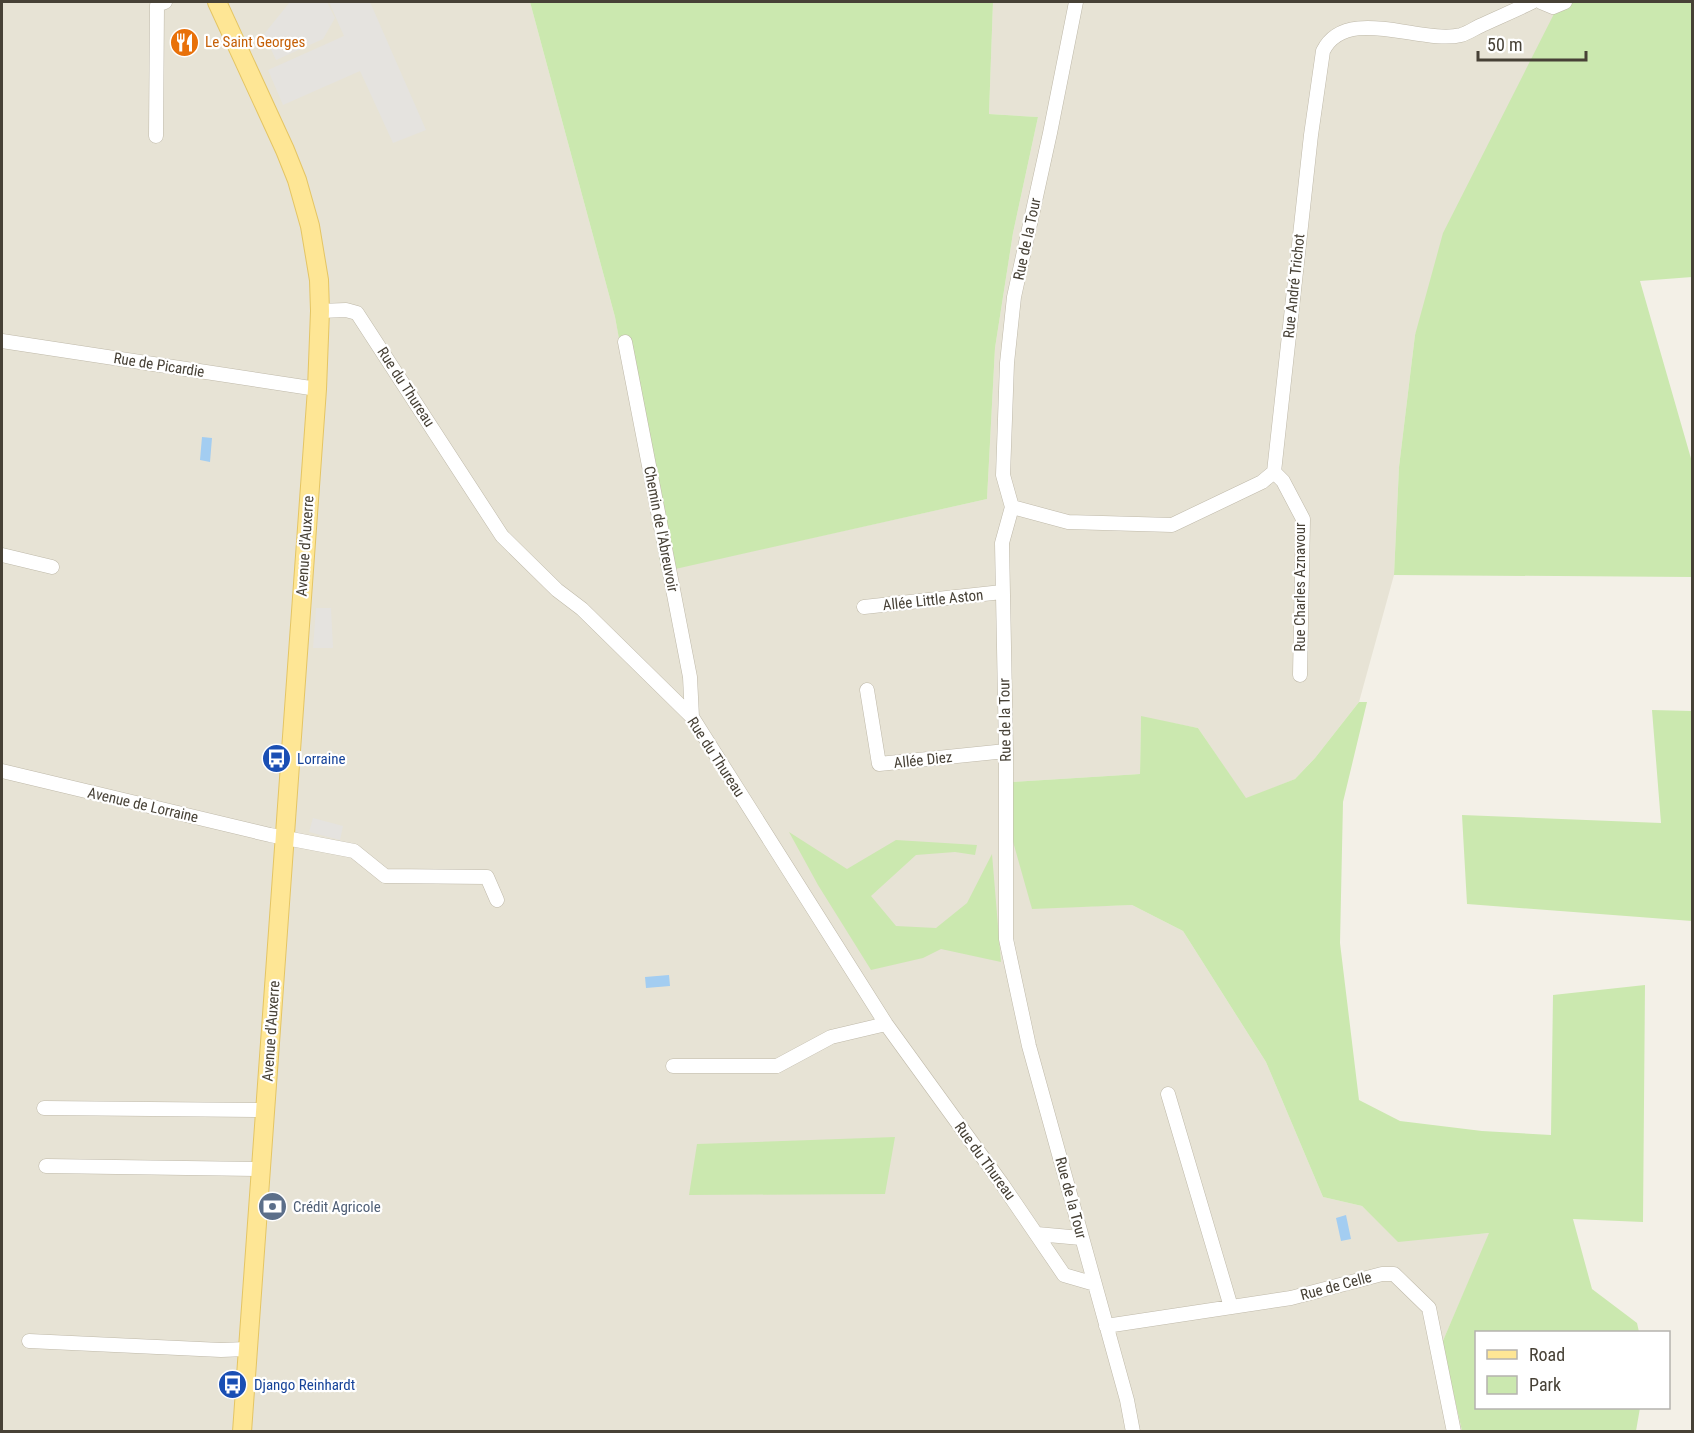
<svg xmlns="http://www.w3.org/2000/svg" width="1694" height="1433" viewBox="0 0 1694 1433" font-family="'Roboto Condensed',sans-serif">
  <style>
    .residential { fill: #e7e3d5 }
    .green { fill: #cbe8af }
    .parking { fill: #e5e3df }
    .water { fill: #a3cdf1 }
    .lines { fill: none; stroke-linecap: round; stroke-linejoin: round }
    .minor-casing { stroke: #bfb9a9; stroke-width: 15 }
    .major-casing { stroke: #e4c564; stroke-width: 20 }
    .minor { stroke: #fff; stroke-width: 14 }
    .major { stroke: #fee695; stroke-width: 18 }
    .labels { text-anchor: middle; stroke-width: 4.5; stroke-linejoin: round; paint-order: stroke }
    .food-label { font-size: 15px; fill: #c56008; stroke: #fff; text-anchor: start }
    .street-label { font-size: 15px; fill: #474136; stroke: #fff }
    .transit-label { font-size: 15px; fill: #164399; stroke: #fff; text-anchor: start }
    .service-label { font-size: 15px; fill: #4e5e75; stroke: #fff; text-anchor: start }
  </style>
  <rect width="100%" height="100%" fill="#f3f0e7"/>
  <path class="residential" d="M2 2H530L615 317 663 571 987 499 995 348 1013 233 1038 117 989 114 993 2H1560L1415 335 1399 467 1394 575 1359 702 1315 758 1295 779 1246 799 1198 728 1141 717 1140 774 1012 782 1032 908 1132 905 1183 931 1266 1062 1323 1197 1362 1206 1398 1241 1490 1233 1442 1343 1462 1431 2 1432Z"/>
  <path class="green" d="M530 2H993L989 114 1038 117 1013 233 995 348 987 499 662 572 615 317Z
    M1560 2H1692V277L1640 281 1692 462V577L1394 575 1399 467 1415 335 1443 233Z
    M1359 702H1367L1343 802 1340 943 1359 1100 1400 1121 1482 1131 1551 1135 1553 995 1645 985 1643 1222 1573 1219 1592 1289 1637 1323 1639 1332H1476V1408H1640L1636 1431H1462L1442 1343 1489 1233 1398 1242 1362 1206 1323 1197 1266 1062 1183 931 1132 905 1032 909 1010 831 1012 782 1140 774 1141 716 1198 728 1246 798 1295 779 1315 758Z
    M1652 710 1692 711V921L1467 904 1462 815 1661 823Z
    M789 832 847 869 896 840 977 845 975 855 955 852 916 855 871 896 896 926 936 928 967 903 992 854 1001 962 941 949 923 958 871 970 818 885Z
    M895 1137 885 1194 689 1195 697 1144Z"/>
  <path class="parking" d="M290 2H327L335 18 323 39 276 60 264 34Z
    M329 2H370L426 130 393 143 360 71 283 105 268 70 344 36Z
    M316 608H331L333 648H313Z
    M313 818 343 826 340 840 309 832Z"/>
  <path class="water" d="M202 437 212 438 210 462 200 460Z
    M669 975 670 986 646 988 645 977Z
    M1346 1215 1351 1239 1341 1241 1336 1218Z"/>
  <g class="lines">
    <defs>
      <path id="minor" d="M1076 2 1050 133 1014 297 1007 363 1003 475 1012 507 1002 543 1006 751V939L1029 1046 1127 1400 1133 1432
        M1541 2 1553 7 1565 2
        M156 136 157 5 165 2
        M320 311 346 310 357 313 502 536 557 590 582 609 692 717 886 1024 1002 1184 1064 1275 1095 1284
        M2 341 317 389
        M625 342 690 677 692 717
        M1274 472 1283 481 1303 519 1300 675
        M1012 507 1068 522 1172 525 1262 482 1274 472 1311 135 1323 51C1346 4 1422 45 1461 35 1468 33 1475 28 1482 25 1499 17 1516 10 1532 2
        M2 555 52 567
        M864 607 1002 592
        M867 690 879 764 1006 751
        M2 771 270 835 354 851 385 876 487 877 497 900
        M673 1066H777L831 1037 886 1024
        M1168 1094 1231 1307
        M44 1108 265 1110
        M46 1166 260 1169
        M1037 1234 1081 1238
        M1106 1326 1291 1298 1382 1274H1394L1429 1308 1454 1432
        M29 1341 221 1350 247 1349"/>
      <path id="major" d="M217 2 285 150 297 180 310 226 319 280 320 311 317 389 242 1432"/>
    </defs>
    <use href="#minor" class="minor-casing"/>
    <use href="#major" class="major-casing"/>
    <use href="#minor" class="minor"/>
    <use href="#major" class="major"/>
  </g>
  <defs>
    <symbol id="restaurant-disc" viewBox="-11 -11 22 22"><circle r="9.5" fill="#e8710a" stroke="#fff"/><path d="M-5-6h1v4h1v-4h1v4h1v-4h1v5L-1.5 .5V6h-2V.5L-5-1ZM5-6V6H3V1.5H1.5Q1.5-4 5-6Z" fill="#fff"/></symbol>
    <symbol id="bus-disc" viewBox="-11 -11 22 22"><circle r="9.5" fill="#1a4fb4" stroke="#fff"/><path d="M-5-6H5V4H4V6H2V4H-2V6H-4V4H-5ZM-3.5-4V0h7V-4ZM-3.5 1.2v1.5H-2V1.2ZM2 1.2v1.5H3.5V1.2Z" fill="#fff"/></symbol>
    <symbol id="bank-disc" viewBox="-11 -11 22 22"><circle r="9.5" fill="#5c6f8a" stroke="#fff"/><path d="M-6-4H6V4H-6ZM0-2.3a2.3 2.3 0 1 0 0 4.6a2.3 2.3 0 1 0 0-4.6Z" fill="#fff"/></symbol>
  </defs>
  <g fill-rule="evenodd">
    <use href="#restaurant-disc" x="168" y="26" width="33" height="33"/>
    <use href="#bus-disc" x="260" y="742" width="33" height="33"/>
    <use href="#bank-disc" x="256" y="1190" width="33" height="33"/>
    <use href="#bus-disc" x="216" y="1368" width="33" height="33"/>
  </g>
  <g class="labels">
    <g class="food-label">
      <text x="205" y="47">Le Saint Georges</text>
    </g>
    <g class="street-label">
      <text transform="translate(1027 239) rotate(-78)" y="5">Rue de la Tour</text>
      <text transform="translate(1294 286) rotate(-84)" y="5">Rue André Trichot</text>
      <text transform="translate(159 365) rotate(9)" y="5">Rue de Picardie</text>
      <text transform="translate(406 387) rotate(57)" y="5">Rue du Thureau</text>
      <text transform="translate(661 529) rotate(79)" y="5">Chemin de l'Abreuvoir</text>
      <text transform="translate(305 546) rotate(-86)" y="5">Avenue d'Auxerre</text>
      <text transform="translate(1300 587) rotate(-90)" y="5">Rue Charles Aznavour</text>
      <text transform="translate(933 600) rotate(-6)" y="5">Allée Little Aston</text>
      <text transform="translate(1005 720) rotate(-91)" y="5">Rue de la Tour</text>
      <text transform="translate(716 757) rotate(57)" y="5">Rue du Thureau</text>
      <text transform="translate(923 760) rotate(-6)" y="5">Allée Diez</text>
      <text transform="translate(143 805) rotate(13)" y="5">Avenue de Lorraine</text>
      <text transform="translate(271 1031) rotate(-86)" y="5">Avenue d'Auxerre</text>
      <text transform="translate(985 1161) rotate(54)" y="5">Rue du Thureau</text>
      <text transform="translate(1071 1198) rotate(75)" y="5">Rue de la Tour</text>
      <text transform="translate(1336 1286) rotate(-15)" y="5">Rue de Celle</text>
    </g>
    <g class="transit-label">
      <text x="297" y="764">Lorraine</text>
      <text x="254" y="1390">Django Reinhardt</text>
    </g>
    <g class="service-label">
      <text x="293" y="1212">Crédit Agricole</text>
    </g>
  </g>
  <rect width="1694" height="1433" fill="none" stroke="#474136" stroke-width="6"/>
  <rect x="1475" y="1331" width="195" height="78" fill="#ffffff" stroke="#b5b3af" stroke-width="1.5"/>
  <rect x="1487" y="1350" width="30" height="9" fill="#fee695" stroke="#b5b3af" stroke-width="1.5"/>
  <text x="1529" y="1361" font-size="18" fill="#474136">Road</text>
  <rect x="1487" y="1376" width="30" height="18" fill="#cbe8af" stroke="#b5b3af" stroke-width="1.5"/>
  <text x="1529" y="1391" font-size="18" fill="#474136">Park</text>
  <path d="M1478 51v9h108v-9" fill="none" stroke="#474136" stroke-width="3"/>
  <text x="1487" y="51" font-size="18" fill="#474136" stroke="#ffffff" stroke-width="4.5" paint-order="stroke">50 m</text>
</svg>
